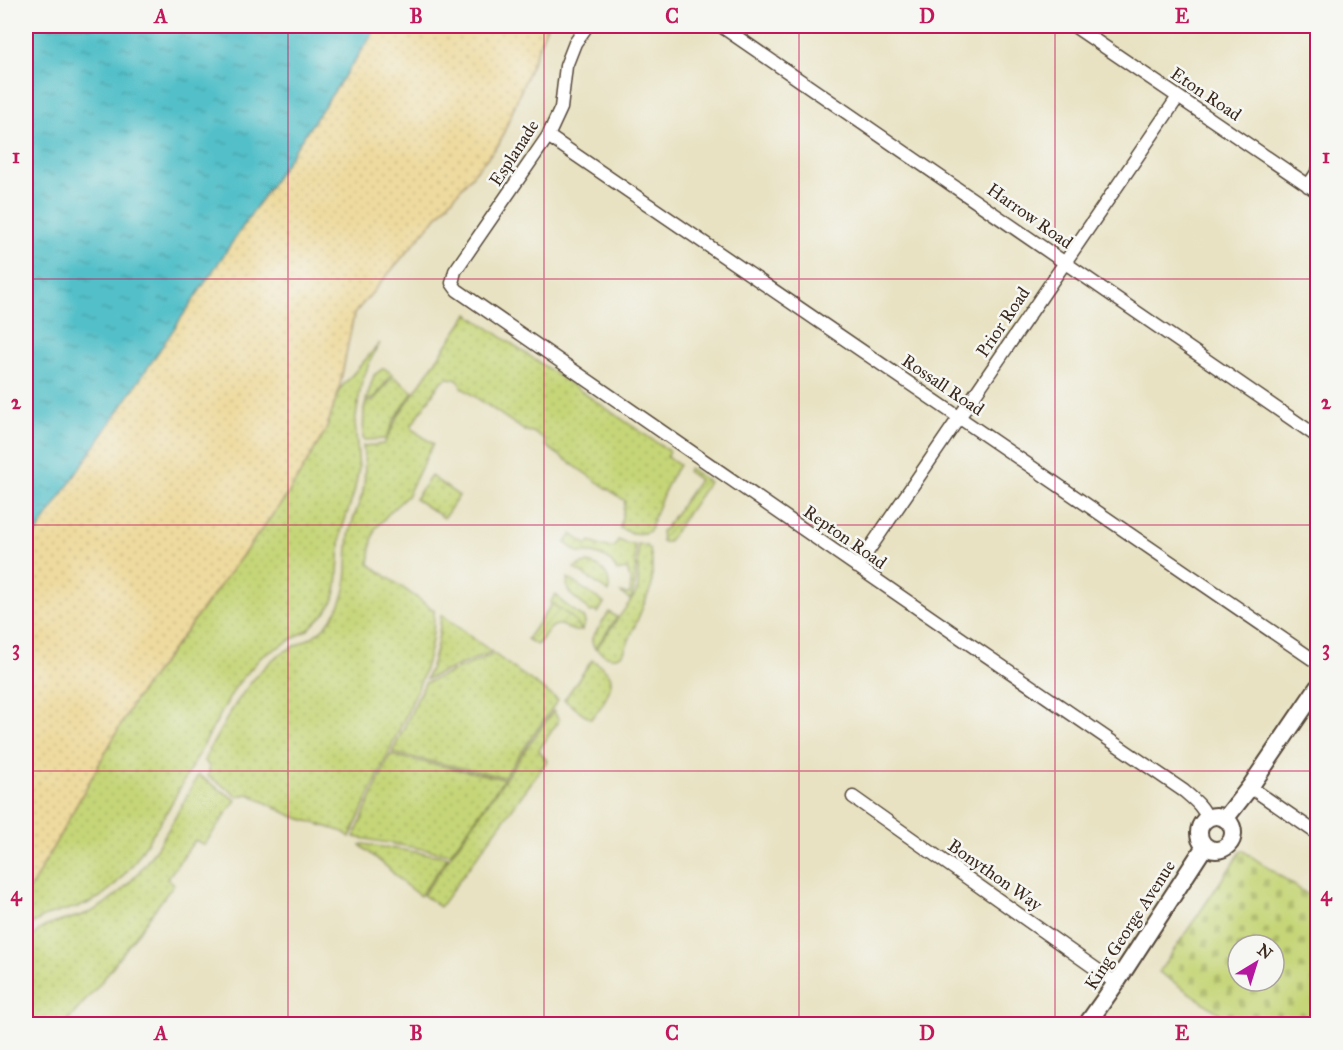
<svg xmlns="http://www.w3.org/2000/svg" width="1343" height="1050" viewBox="0 0 1343 1050" font-family="'IM FELL Great Primer',serif">
  <style>
    .grass { fill: url(#grass-dots); stroke: #80804a; stroke-width: 1.5 }
    .sand { fill: url(#sand-dots); stroke: #94825e; stroke-width: 1.5 }
    .cemetery { fill: url(#cemetery-stones); stroke: #80804a; stroke-width: 1.5; fill-rule: evenodd }
    .garden { fill: url(#garden-furrows); stroke: #80804a; stroke-width: 1.5 }
    .water { fill: url(#water-ripples); stroke: #467574; stroke-width: 1.5 }
    .lines { fill: none; stroke-linecap: round; stroke-linejoin: round }
    .minor-casing { stroke: #554637; stroke-width: 15 }
    .tertiary-casing { stroke: #554637; stroke-width: 20 }
    .minor { stroke: #fff; stroke-width: 12 }
    .tertiary { stroke: #fff; stroke-width: 16 }
    .grid { fill: none; stroke: #c2185b; stroke-width: 1.5; stroke-opacity: 0.55 }
    .labels { text-anchor: middle; stroke-width: 5; stroke-linejoin: round; paint-order: stroke }
    .street-label { font-size: 18px; fill: #3b2a1e; stroke: #f6f6f2 }
    .neatline { fill: none; stroke: #c2185b; stroke-width: 2 }
    .grid-label { font-size: 20px; text-anchor: middle; font-weight: bold; fill: #c2185b }
  </style>
  <defs>
    <pattern id="grass-dots" width="8" height="8" patternUnits="userSpaceOnUse" patternTransform="scale(1.5)"><rect width="8" height="8" fill="#c5d577"/><path d="M2 2h.1M6 6h.1" fill="none" stroke="#aab766" stroke-width="1.8" stroke-linecap="round"/></pattern>
    <pattern id="sand-dots" width="8" height="8" patternUnits="userSpaceOnUse" patternTransform="scale(1.5)"><rect width="8" height="8" fill="#eeda9e"/><path d="M2 2h.1M6 6h.1" fill="none" stroke="#cdbb88" stroke-width="1.8" stroke-linecap="round"/></pattern>
    <pattern id="cemetery-stones" width="16" height="16" patternUnits="userSpaceOnUse" patternTransform="scale(1.5)"><rect width="16" height="16" fill="#c5d577"/><path d="M2 7V4a2 2 0 0 1 4 0v3zM10 15v-3a2 2 0 0 1 4 0v3z" fill="#aab766"/></pattern>
    <pattern id="garden-furrows" width="10" height="10" patternUnits="userSpaceOnUse" patternTransform="scale(1.5)"><rect width="10" height="10" fill="#c5d577"/><path d="M-1 1l2-2M0 10L10 0M9 11l2-2" fill="none" stroke="#aab766"/></pattern>
    <pattern id="water-ripples" width="26" height="14" patternUnits="userSpaceOnUse" patternTransform="scale(1.5)"><rect width="26" height="14" fill="#52c0c9"/><path d="M2 4q2-2 4 0t4 0M15 11q2-2 4 0t4 0" fill="none" stroke="#459ca3"/></pattern>
  </defs>
  <rect width="100%" height="100%" fill="#f6f6f2"/>
  <filter id="ink" filterUnits="userSpaceOnUse"><feTurbulence type="fractalNoise" baseFrequency=".0167" numOctaves="2"/><feDisplacementMap in="SourceGraphic" scale="12" xChannelSelector="R" yChannelSelector="G"/><feConvolveMatrix kernelMatrix="1 2 1 2 8 2 1 2 1" color-interpolation-filters="sRGB"/></filter>
  <filter id="wash" filterUnits="userSpaceOnUse"><feTurbulence type="fractalNoise" baseFrequency=".008" numOctaves="4" result="noise"/><feDisplacementMap in="SourceGraphic" scale="24" xChannelSelector="R" yChannelSelector="G"/><feGaussianBlur stdDeviation="1.35" result="paint"/><feColorMatrix in="noise" values="0 0 0 0 0 0 0 0 0 0 0 0 0 0 0 0 0 1.4 0 .05"/><feComposite in="paint" operator="in"/></filter>
  <g filter="url(#wash)">
    <rect width="100%" height="100%" fill="#e8e2c2"/>
    <path class="grass" d="M468 314 670 452 667 457 679 465C665 486 657 506 650 531 639 536 630 533 620 528L625 501 546 446 545 440 533 432 525 431 461 387 460 382 455 379 447 378 440 383 412 425V429L433 444 407 496 390 512 375 529 372 541 369 564 434 610C435 661 413 700 392 745 378 775 364 806 350 837L343 832 292 816 249 794 238 796 208 776C211 769 209 765 204 760 223 725 241 688 271 661 287 646 313 642 328 623 355 590 343 568 350 531 353 518 359 505 363 492 366 476 365 461 363 446L384 444 400 413Z
      M380 343 370 361 361 385 355 423 359 468 354 493 341 532 337 586 334 599 327 611 308 630 261 657 236 686 165 815 134 863 114 886 100 897 87 904 46 916 26 927V896L134 701 288 494 326 430 339 390Z
      M384 368 392 374 374 398 366 400 374 375Z
      M393 376 413 392 394 420 386 439 363 440 364 409 366 402 373 401Z
      M431 476 459 496 444 518 415 499Z
      M572 534 587 545 590 541 600 546 615 547 618 540 626 543 635 545C635 560 638 588 630 600L621 593 630 594 631 582 627 569 617 571 612 563 606 558 593 553H579L565 543Z
      M638 544 647 546 650 549 652 562V585L624 652C615 662 605 656 596 649L635 595 638 588Z
      M588 563C605 567 610 575 609 592L574 568 581 564Z
      M568 578 604 603 598 613 593 611 590 612C581 598 563 598 568 578Z
      M556 594 562 602 584 618 585 623 582 630 570 616 550 603Z
      M609 612 617 617 595 649 592 642V638Z
      M441 615 492 652 426 679C436 655 439 641 441 615Z
      M494 654 558 700 504 777 392 753 425 683Z
      M592 660C598 664 607 669 610 676 615 688 599 711 591 719L564 700Z
      M553 711 559 720 539 750 547 761 440 907 423 895Z
      M390 755 504 779 450 854 354 837Z
      M198 775 236 800 204 845 195 840 167 879 174 884 99 985 65 1024H26V946C30 941 35 933 41 929 57 920 76 919 93 911 98 908 104 905 108 901 146 876 177 815 198 775Z
      M363 844 448 857 420 896 404 884 388 868 360 845Z"/>
    <path class="sand" d="M378 26H547L499 144 354 314 339 390 326 430 288 494 134 701 26 896V548Z"/>
    <path class="cemetery" d="M1242 850 1317 901V1024H1235L1159 972ZM1238 945H1274V981H1238Z"/>
    <path class="garden" d="M689 468 709 482 668 542H662L661 531 665 529 699 480 687 471Z
      M552 604 570 616 582 630C570 635 565 621 554 626 546 630 543 640 537 645L527 639Z"/>
    <path class="water" d="M26 26H378L26 548Z"/>
  </g>
  <g filter="url(#ink)">
    <g class="lines">
      <defs>
        <path id="minor" d="M587 26 575 43 566 66 561 108 548 136 455 271 452 283 457 290C699 458 941 625 1184 791 1193 799 1203 806 1207 818
          M721 26 1318 437
          M1074 26 1318 192
          M548 136 1318 663
          M1308 186 1318 171
          M857 567 1178 97
          M1250 787 1318 834
          M853 797 1116 983"/>
        <path id="tertiary" d="M1199 833a17 17 0 1 1 34 0a17 17 0 1 1-34 0Z
          M1225 819 1250 787 1318 687
          M1087 1024 1116 983 1205 846"/>
      </defs>
      <use href="#minor" class="minor-casing"/>
      <use href="#tertiary" class="tertiary-casing"/>
      <use href="#minor" class="minor"/>
      <use href="#tertiary" class="tertiary"/>
    </g>
  </g>
  <path class="grid" d="M288 26V1024M544 26V1024M799 26V1024M1055 26V1024M26 279H1318M26 525H1318M26 771H1318"/>
  <g class="labels">
    <g class="street-label">
      <text transform="translate(1206 94) rotate(34)" y="6">Eton Road</text>
      <text transform="translate(514 153) rotate(-57)" y="6">Esplanade</text>
      <text transform="translate(1030 216) rotate(35)" y="6">Harrow Road</text>
      <text transform="translate(1003 322) rotate(-56)" y="6">Prior Road</text>
      <text transform="translate(943 385) rotate(34)" y="6">Rossall Road</text>
      <text transform="translate(845 537) rotate(35)" y="6">Repton Road</text>
      <text transform="translate(995 875) rotate(35)" y="6">Bonython Way</text>
      <text transform="translate(1130 925) rotate(-57)" y="6">King George Avenue</text>
    </g>
  </g>
  <rect width="1343" height="1050" fill="none" stroke="#f6f6f2" stroke-width="66"/>
  <g transform="translate(1256 963) rotate(38)"><circle r="28" fill="#f6f6f2" stroke="#aba49d" stroke-width="1.5"/>
  <path d="M0-4.5L10 22L0 15L-10 22Z" fill="#b5179e"/>
  <text y="-9" font-size="16" font-weight="bold" text-anchor="middle" fill="#3b2a1e">N</text>
  </g>
  <rect x="33" y="33" width="1277" height="984" class="neatline"/>
  <g class="grid-label">
    <text x="161" y="23">A</text>
    <text x="416" y="23">B</text>
    <text x="672" y="23">C</text>
    <text x="927" y="23">D</text>
    <text x="1182" y="23">E</text>
    <text x="16" y="163">1</text>
    <text x="1326" y="163">1</text>
    <text x="16" y="409">2</text>
    <text x="1326" y="409">2</text>
    <text x="16" y="655">3</text>
    <text x="1326" y="655">3</text>
    <text x="16" y="901">4</text>
    <text x="1326" y="901">4</text>
    <text x="161" y="1040">A</text>
    <text x="416" y="1040">B</text>
    <text x="672" y="1040">C</text>
    <text x="927" y="1040">D</text>
    <text x="1182" y="1040">E</text>
  </g>
</svg>
